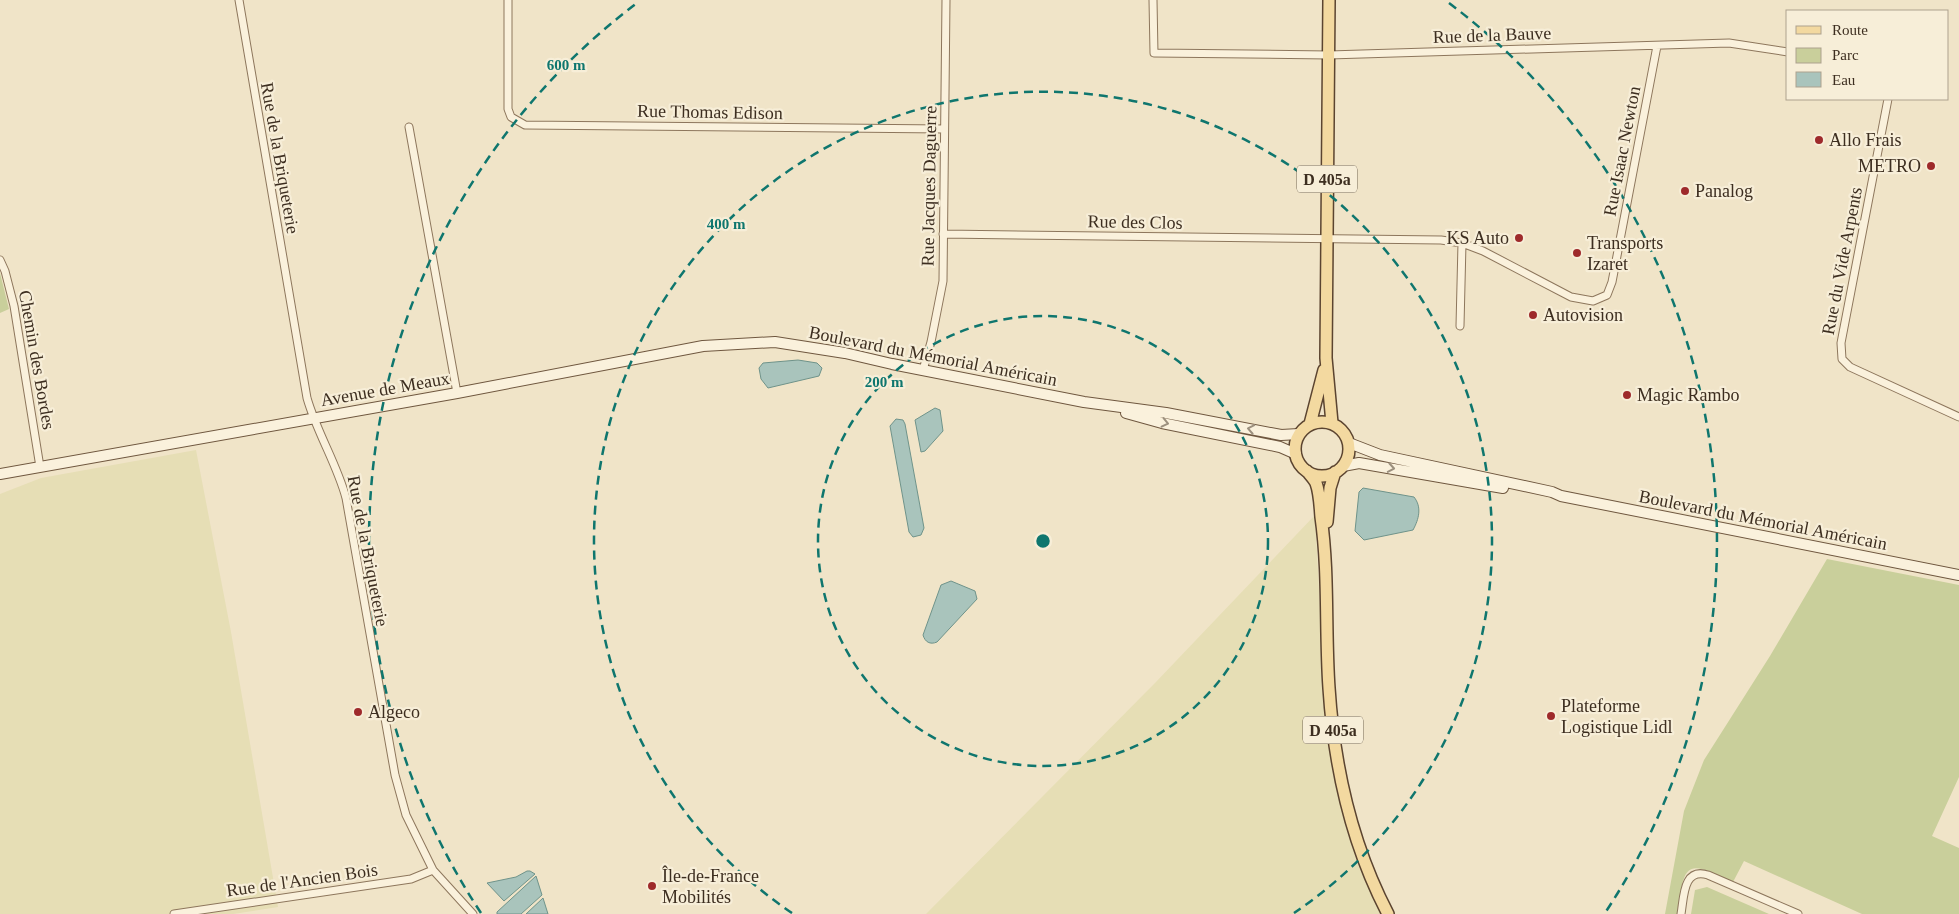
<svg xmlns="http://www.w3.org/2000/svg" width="1959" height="914" viewBox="0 0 1959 914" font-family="'Times New Roman',serif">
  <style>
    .farmland { fill: #e6deb5 }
    .green { fill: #c9cf9b }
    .water { fill: #a9c4bc; stroke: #6f938a }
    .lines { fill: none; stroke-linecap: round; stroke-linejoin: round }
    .street-casing { stroke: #8d765c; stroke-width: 9 }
    .secondary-casing { stroke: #6f573f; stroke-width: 12 }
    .primary-casing { stroke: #5b4430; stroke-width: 14 }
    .street { stroke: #faf1dc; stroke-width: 7 }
    .secondary { stroke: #faf1dc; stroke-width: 10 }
    .primary { stroke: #f3d9a0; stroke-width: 11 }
    .oneway { stroke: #9c907e }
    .ring { fill: none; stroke: #0f766e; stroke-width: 2.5; stroke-dasharray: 9 6 }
    .poi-dot { fill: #9e2a2b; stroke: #f7eed8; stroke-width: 2 }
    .labels { text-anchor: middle; stroke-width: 4.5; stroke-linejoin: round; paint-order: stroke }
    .shield { fill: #f7eed8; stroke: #756857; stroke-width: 1 }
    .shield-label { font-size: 16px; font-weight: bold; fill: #3d2e20 }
    .street-label { font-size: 18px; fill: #3d2e20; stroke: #f7eed8 }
    .poi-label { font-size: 18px; fill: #3d2e20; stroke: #f7eed8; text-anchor: start }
    .centre { fill: #0f766e; stroke: #f7eed8; stroke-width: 2.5 }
    .ring-label { font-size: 15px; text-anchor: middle; font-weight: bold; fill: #0f766e; stroke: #f7eed8; stroke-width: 4.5; stroke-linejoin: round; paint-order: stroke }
  </style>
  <rect width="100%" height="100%" fill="#f0e4c8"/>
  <path class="farmland" d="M196 450 231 632 278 907 233 914H0V494L41 478Z
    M1315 515 1324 683 1327 729 1334 776 1348 829 1368 885 1382 914H926L1155 683Z"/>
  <path class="green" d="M0 273 9 309 0 313Z
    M1827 559 1959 585V777L1932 836 1959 848V914H1862L1744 861 1733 882C1684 858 1685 863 1677 914H1665L1684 811 1704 760 1770 656Z
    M1707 887 1769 914H1691L1695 890Z"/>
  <path class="water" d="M798 360 817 363 822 368 819 376 768 388 761 379 759 368 763 363Z
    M935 408 940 410 943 431 925 451 921 452 915 420Z
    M896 419 903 420 905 424 924 528 921 535 913 537 909 532 890 426Z
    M1363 488 1414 497C1422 507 1419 519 1413 530L1364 540 1355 531 1359 492Z
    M951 581 975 591 977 599 937 642C930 645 925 642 923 635L941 585Z
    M527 871H530L535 874 504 901 487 883 516 877Z
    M536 876 542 895 521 914H497V912Z
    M543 898 548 914H526Z"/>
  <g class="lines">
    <defs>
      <path id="street" d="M239 0 307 398C317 433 337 464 346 498L395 775 406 815 433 870 473 914
        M508 0V109L511 117 525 125 944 129
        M1153 0 1154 53 1329 55 1729 43 1788 52
        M1888 99 1841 343 1842 359 1850 367 1959 417
        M409 127 457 393
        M943 234 1441 240 1462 243 1483 251 1571 297 1593 301 1607 295 1612 282 1657 46
        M0 260 5 271 14 306 40 467
        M1460 326 1462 243
        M923 370 931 342 943 281 946 0
        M174 914 411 879 433 870
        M1681 914C1684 897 1683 867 1708 875L1798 914"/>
      <path id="secondary" d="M1126 413 1162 423 1280 447 1296 454
        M1349 443 1380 455 1552 492 1561 496 1959 575
        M1343 466 1359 463 1503 488
        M0 474 457 393 703 346 775 342 845 353 892 364 1084 402 1166 413 1281 435 1299 434"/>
      <path id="primary" d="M1329 0 1326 358 1332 423
        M1295 449a27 27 0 1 1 54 0a27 27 0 1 1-54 0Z
        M1310 424 1324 370
        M1307 471C1310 475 1314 479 1316 483 1320 494 1320 506 1321 517 1329 573 1325 631 1329 688 1334 765 1352 845 1388 914
        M1327 522 1330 488 1335 472"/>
    </defs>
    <use href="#street" class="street-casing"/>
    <use href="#secondary" class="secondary-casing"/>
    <use href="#primary" class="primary-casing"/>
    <use href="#street" class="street"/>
    <use href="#secondary" class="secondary"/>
    <use href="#primary" class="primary"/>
  </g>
  <defs><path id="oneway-chevron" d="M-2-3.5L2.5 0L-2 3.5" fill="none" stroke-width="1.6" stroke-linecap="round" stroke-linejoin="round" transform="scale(1.25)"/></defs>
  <g class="oneway">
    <use href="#oneway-chevron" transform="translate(1165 423) rotate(13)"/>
    <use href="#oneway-chevron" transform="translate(1251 429) rotate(-169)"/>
    <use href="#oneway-chevron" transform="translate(1391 468) rotate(10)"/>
  </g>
  <g class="ring">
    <circle cx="1043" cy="541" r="225"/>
    <path d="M792 913A449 449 0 1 1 1294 913"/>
    <path d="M481 913A674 674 0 0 1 637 3M1449 3A674 674 0 0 1 1605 913"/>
  </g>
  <g class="poi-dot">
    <circle cx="1819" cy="140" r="5"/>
    <circle cx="1931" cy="166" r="5"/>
    <circle cx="1685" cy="191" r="5"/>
    <circle cx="1519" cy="238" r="5"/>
    <circle cx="1577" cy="253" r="5"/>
    <circle cx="1533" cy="315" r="5"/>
    <circle cx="1627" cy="395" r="5"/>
    <circle cx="358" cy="712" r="5"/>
    <circle cx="1551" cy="716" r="5"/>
    <circle cx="652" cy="886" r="5"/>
  </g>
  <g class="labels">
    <g class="shield">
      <rect x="1297" y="165.5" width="60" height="27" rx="4"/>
      <rect x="1303" y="716.5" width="60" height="27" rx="4"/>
    </g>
    <g class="shield-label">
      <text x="1327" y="185">D 405a</text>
      <text x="1333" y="736">D 405a</text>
    </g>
    <g class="street-label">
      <text transform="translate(1492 35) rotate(-2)" y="6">Rue de la Bauve</text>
      <text transform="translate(710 112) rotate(1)" y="6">Rue Thomas Edison</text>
      <text transform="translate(1622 151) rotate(-79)" y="6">Rue Isaac Newton</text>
      <text transform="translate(280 158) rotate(80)" y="6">Rue de la Briqueterie</text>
      <text transform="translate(929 186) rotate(-89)" y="6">Rue Jacques Daguerre</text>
      <text transform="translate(1135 222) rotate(1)" y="6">Rue des Clos</text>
      <text transform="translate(1842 261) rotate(-79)" y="6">Rue du Vide Arpents</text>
      <text transform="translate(933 356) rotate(11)" y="6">Boulevard du Mémorial Américain</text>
      <text transform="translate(37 360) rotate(80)" y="6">Chemin des Bordes</text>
      <text transform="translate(385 389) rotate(-10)" y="6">Avenue de Meaux</text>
      <text transform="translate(1763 520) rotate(11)" y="6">Boulevard du Mémorial Américain</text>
      <text transform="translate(368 551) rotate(79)" y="6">Rue de la Briqueterie</text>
      <text transform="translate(302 880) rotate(-8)" y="6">Rue de l'Ancien Bois</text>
    </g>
    <g class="poi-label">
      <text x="1829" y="146">Allo Frais</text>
      <text x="1921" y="172" text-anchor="end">METRO</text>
      <text x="1695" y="197">Panalog</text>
      <text x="1509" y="244" text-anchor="end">KS Auto</text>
      <text x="1587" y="249">Transports<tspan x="1587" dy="21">Izaret</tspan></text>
      <text x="1543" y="321">Autovision</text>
      <text x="1637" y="401">Magic Rambo</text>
      <text x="1561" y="712">Plateforme<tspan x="1561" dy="21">Logistique Lidl</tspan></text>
      <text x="368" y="718">Algeco</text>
      <text x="662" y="882">Île-de-France<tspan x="662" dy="21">Mobilités</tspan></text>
    </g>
  </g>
  <circle cx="1043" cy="541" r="8" class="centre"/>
  <g class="ring-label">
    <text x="566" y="70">600 m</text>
    <text x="726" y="229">400 m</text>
    <text x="884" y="387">200 m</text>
  </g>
  <rect x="1786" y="10" width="162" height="90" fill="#f7eed8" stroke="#ada18e"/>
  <rect x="1796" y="26" width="25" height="8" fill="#f3d9a0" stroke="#ada18e"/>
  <text x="1832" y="35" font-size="15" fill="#3d2e20">Route</text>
  <rect x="1796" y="48" width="25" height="15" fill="#c9cf9b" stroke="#ada18e"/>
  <text x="1832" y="60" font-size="15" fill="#3d2e20">Parc</text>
  <rect x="1796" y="72" width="25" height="15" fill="#a9c4bc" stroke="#ada18e"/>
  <text x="1832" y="85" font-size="15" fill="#3d2e20">Eau</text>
</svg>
